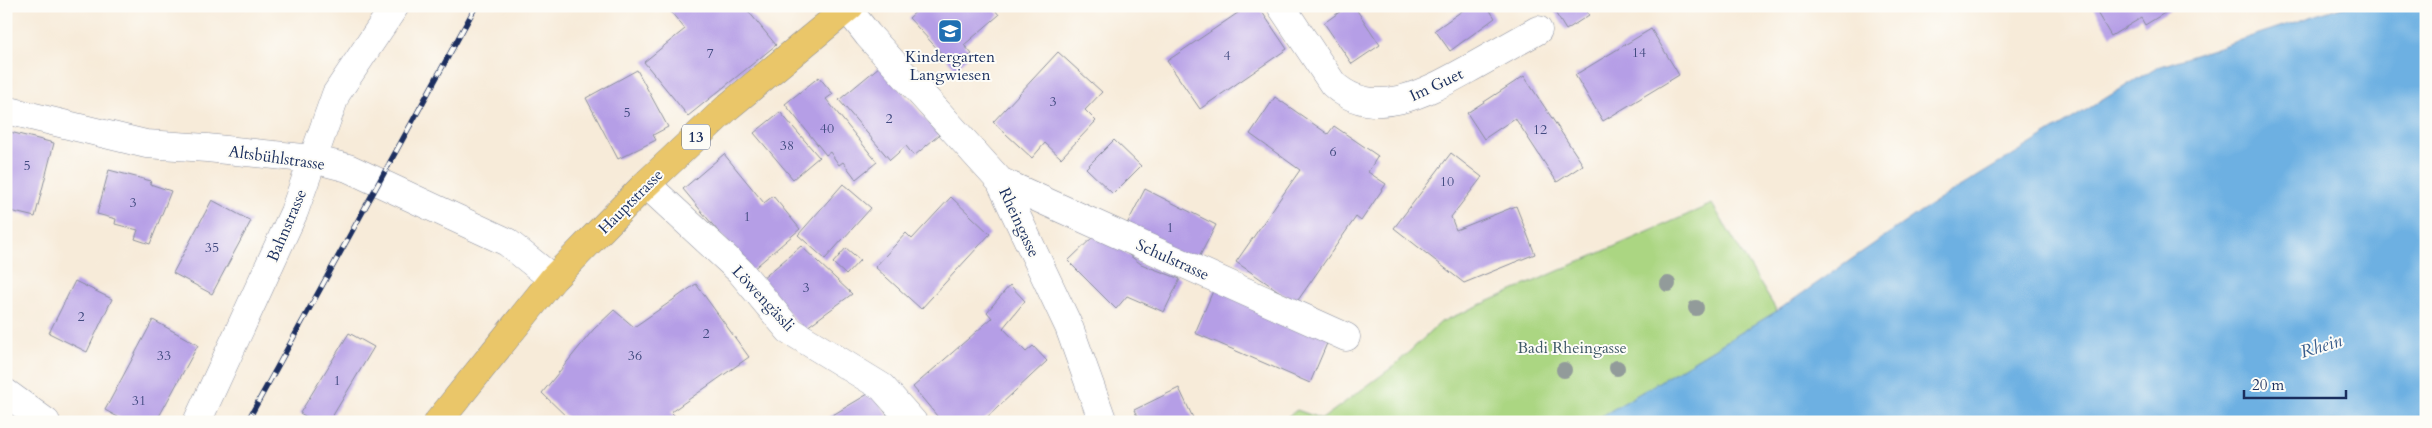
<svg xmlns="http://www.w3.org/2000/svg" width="2432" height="428" viewBox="0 0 2432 428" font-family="Cardo,serif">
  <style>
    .green { fill: #abd682; stroke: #638270 }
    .water { fill: #6db0e2; stroke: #4470a0 }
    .building { fill: #b59ee6 }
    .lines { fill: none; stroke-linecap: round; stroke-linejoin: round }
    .minor-casing { stroke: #898d9c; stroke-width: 29 }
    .primary-casing { stroke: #898d9c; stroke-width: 29 }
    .minor { stroke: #fff; stroke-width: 28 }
    .primary { stroke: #eac669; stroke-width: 28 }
    .rail-casing { stroke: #1b2f5e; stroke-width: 5.5 }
    .rail { stroke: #fdfcf7; stroke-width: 4; stroke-dasharray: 11; stroke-linecap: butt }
    .tree { fill: #929b9a }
    .labels { text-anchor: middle; stroke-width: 4; stroke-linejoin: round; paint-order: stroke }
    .number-label { font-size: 14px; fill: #424b80 }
    .shield { fill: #fdfcf7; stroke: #5f6c8c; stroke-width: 1 }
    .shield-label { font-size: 15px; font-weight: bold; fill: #1b2f5e }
    .poi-label { font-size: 16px; fill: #1b2f5e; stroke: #fdfcf7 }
    .street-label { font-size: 16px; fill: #1b2f5e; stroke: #fdfcf7 }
    .park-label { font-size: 16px; fill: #3f5967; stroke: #fdfcf7 }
    .water-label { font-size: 18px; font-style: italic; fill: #385c8c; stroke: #fdfcf7 }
  </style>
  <rect width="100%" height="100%" fill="#fdfcf7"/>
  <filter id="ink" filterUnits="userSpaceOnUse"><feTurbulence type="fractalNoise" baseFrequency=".02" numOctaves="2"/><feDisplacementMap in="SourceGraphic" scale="10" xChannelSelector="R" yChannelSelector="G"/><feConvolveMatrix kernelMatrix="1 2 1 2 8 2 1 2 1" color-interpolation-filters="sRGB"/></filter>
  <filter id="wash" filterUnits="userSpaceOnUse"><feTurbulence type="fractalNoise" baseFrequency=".0096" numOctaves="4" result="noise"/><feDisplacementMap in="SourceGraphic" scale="20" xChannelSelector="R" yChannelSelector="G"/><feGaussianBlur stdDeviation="1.12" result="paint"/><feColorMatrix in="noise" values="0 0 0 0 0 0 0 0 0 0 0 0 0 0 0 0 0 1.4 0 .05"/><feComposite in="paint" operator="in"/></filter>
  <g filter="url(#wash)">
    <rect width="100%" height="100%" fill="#f7ebd9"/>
    <path class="green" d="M1712 204 1777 311 1592 422H1280L1297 410 1322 419 1394 366 1441 322Z"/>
    <path class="water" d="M2344 6H2426V422H1592L1777 311 1921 211 2155 68Z"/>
    <g id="blocks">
      <path class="building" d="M666 6H744L776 45 688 116 644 62 685 29Z
        M922 6H992L999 15 964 45 972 54 955 68 909 18Z
        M1248 6H1258L1287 49 1200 109 1167 61Z
        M1348 6H1354L1380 45 1352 64 1324 23Z
        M1469 6H1487L1495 18 1450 51 1435 30Z
        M1551 6H1583L1589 15 1566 30Z
        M2093 6H2176L2145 25 2141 18 2111 36Z
        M1651 29 1679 75 1603 121 1575 75Z
        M1058 52 1102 92 1085 110 1096 121 1061 158 1045 143 1032 158 993 122Z
        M880 66 939 135 914 156 906 146 890 160 839 100Z
        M637 70 668 127 653 135 656 140 618 159 586 98Z
        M1524 76 1583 165 1557 182 1515 118 1484 139 1467 113Z
        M819 77 833 94 826 99 877 162 856 179 843 162 839 165 830 152 826 155 785 104Z
        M1275 97 1328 134 1334 126 1378 156 1368 172 1386 184 1361 221 1356 217 1296 303 1236 262 1300 170 1250 134Z
        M780 112 819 157 793 179 754 133Z
        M6 131 54 143 35 217 6 210 10 187 6 186Z
        M1114 140 1141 166 1113 194 1086 168Z
        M1451 153 1482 177 1451 217 1456 230 1516 206 1535 254 1464 283 1394 228Z
        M724 154 764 203 773 196 800 229 751 271 683 189Z
        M109 170 151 181 150 184 171 191 150 244 135 239 138 230 115 224 116 219 97 214Z
        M843 184 871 208 825 259 798 235Z
        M1145 189 1216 225 1195 265 1124 230Z
        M951 197 990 234 921 309 875 267 906 233 912 239Z
        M212 200 251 221 212 294 173 273Z
        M1098 232 1141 264 1180 279 1164 312 1127 296 1116 309 1068 261Z
        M801 246 852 294 803 330 761 280Z
        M846 248 860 260 846 275 833 263Z
        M75 281 112 299 87 352 49 333Z
        M696 284 749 357 671 412 681 422H572L542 393 593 330 614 310 634 327Z
        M1216 284 1331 334 1310 383 1195 333Z
        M1010 285 1025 301 1003 328 1026 352 1033 346 1047 361 982 422H942L913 387 992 318 987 312Z
        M153 320 198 345 156 422H127L105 410Z
        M349 333 374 347 329 422H315L300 413Z
        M1179 388 1195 422H1140L1134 410Z
        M873 391 891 422H821Z"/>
    </g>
  </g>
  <g filter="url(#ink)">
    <use href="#blocks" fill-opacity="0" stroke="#898d9c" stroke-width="1"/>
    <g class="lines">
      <defs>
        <path id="minor" d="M1281 6 1333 84C1376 124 1432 89 1474 66 1495 54 1517 42 1538 30
          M847 8 868 35 1000 181 1069 327 1103 422
          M6 110 146 144 207 148 313 159 348 168 507 242 553 279
          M1000 181 1346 337
          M646 184 740 271 789 330 882 387 913 422
          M6 393 46 422
          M197 422 294 212 336 94 395 6"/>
        <path id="primary" d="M438 422 553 279 646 184 729 106 850 6"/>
      </defs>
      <use href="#minor" class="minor-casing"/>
      <use href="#primary" class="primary-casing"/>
      <use href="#minor" class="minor"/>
      <use href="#primary" class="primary"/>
      <defs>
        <path id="rail" d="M247 422 476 6"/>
      </defs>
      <use href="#rail" class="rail-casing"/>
      <use href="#rail" class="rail"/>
    </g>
    <g class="tree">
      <circle cx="1668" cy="284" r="8"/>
      <circle cx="1696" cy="308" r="8"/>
      <circle cx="1617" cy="368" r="8"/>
      <circle cx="1564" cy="370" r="8"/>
    </g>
  </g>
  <defs>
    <symbol id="school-square" viewBox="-11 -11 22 22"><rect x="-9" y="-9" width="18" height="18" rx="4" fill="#1f6fb2" stroke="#fdfcf7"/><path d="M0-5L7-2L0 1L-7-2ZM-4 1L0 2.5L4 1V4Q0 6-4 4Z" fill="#fff"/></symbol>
  </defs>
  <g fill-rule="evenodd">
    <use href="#school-square" x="936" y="17" width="28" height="28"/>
  </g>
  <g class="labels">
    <g class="number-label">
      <text x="1639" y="57">14</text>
      <text x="710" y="58">7</text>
      <text x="1227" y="60">4</text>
      <text x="1053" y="106">3</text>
      <text x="627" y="117">5</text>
      <text x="889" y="123">2</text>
      <text x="827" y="133">40</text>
      <text x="1540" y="134">12</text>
      <text x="787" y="150">38</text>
      <text x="1333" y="156">6</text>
      <text x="27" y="170">5</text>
      <text x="1447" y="186">10</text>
      <text x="133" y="207">3</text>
      <text x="747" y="221">1</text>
      <text x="1170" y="232">1</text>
      <text x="212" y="252">35</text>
      <text x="806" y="292">3</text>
      <text x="81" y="321">2</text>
      <text x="706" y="338">2</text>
      <text x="164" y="360">33</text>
      <text x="635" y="360">36</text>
      <text x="337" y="385">1</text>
      <text x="139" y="405">31</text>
    </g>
    <rect class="shield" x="682" y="124.5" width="28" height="25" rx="4"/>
    <g class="shield-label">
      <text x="696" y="142">13</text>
    </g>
    <g class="poi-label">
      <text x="950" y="62">Kindergarten<tspan x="950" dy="18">Langwiesen</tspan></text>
    </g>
    <g class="street-label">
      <text transform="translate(1436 84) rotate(-25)" y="6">Im Guet</text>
      <text transform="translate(277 157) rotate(8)" y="6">Altsbühlstrasse</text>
      <text transform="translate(630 201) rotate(-45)" y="6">Hauptstrasse</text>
      <text transform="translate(1020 222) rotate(65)" y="6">Rheingasse</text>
      <text transform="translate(286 225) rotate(-67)" y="6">Bahnstrasse</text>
      <text transform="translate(1173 259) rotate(24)" y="6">Schulstrasse</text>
      <text transform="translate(764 298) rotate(47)" y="6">Löwengässli</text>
    </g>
    <g class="park-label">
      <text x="1572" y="353">Badi Rheingasse</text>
    </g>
    <g class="water-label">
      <text transform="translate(2321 346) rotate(-17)" y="6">Rhein</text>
    </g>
  </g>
  <rect width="2432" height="428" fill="none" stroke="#fdfcf7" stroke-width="25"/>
  <path d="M2244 390v8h102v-8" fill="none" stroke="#1b2f5e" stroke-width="2.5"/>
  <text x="2252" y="390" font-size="15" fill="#1b2f5e" stroke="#fdfcf7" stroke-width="4" paint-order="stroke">20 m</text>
</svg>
